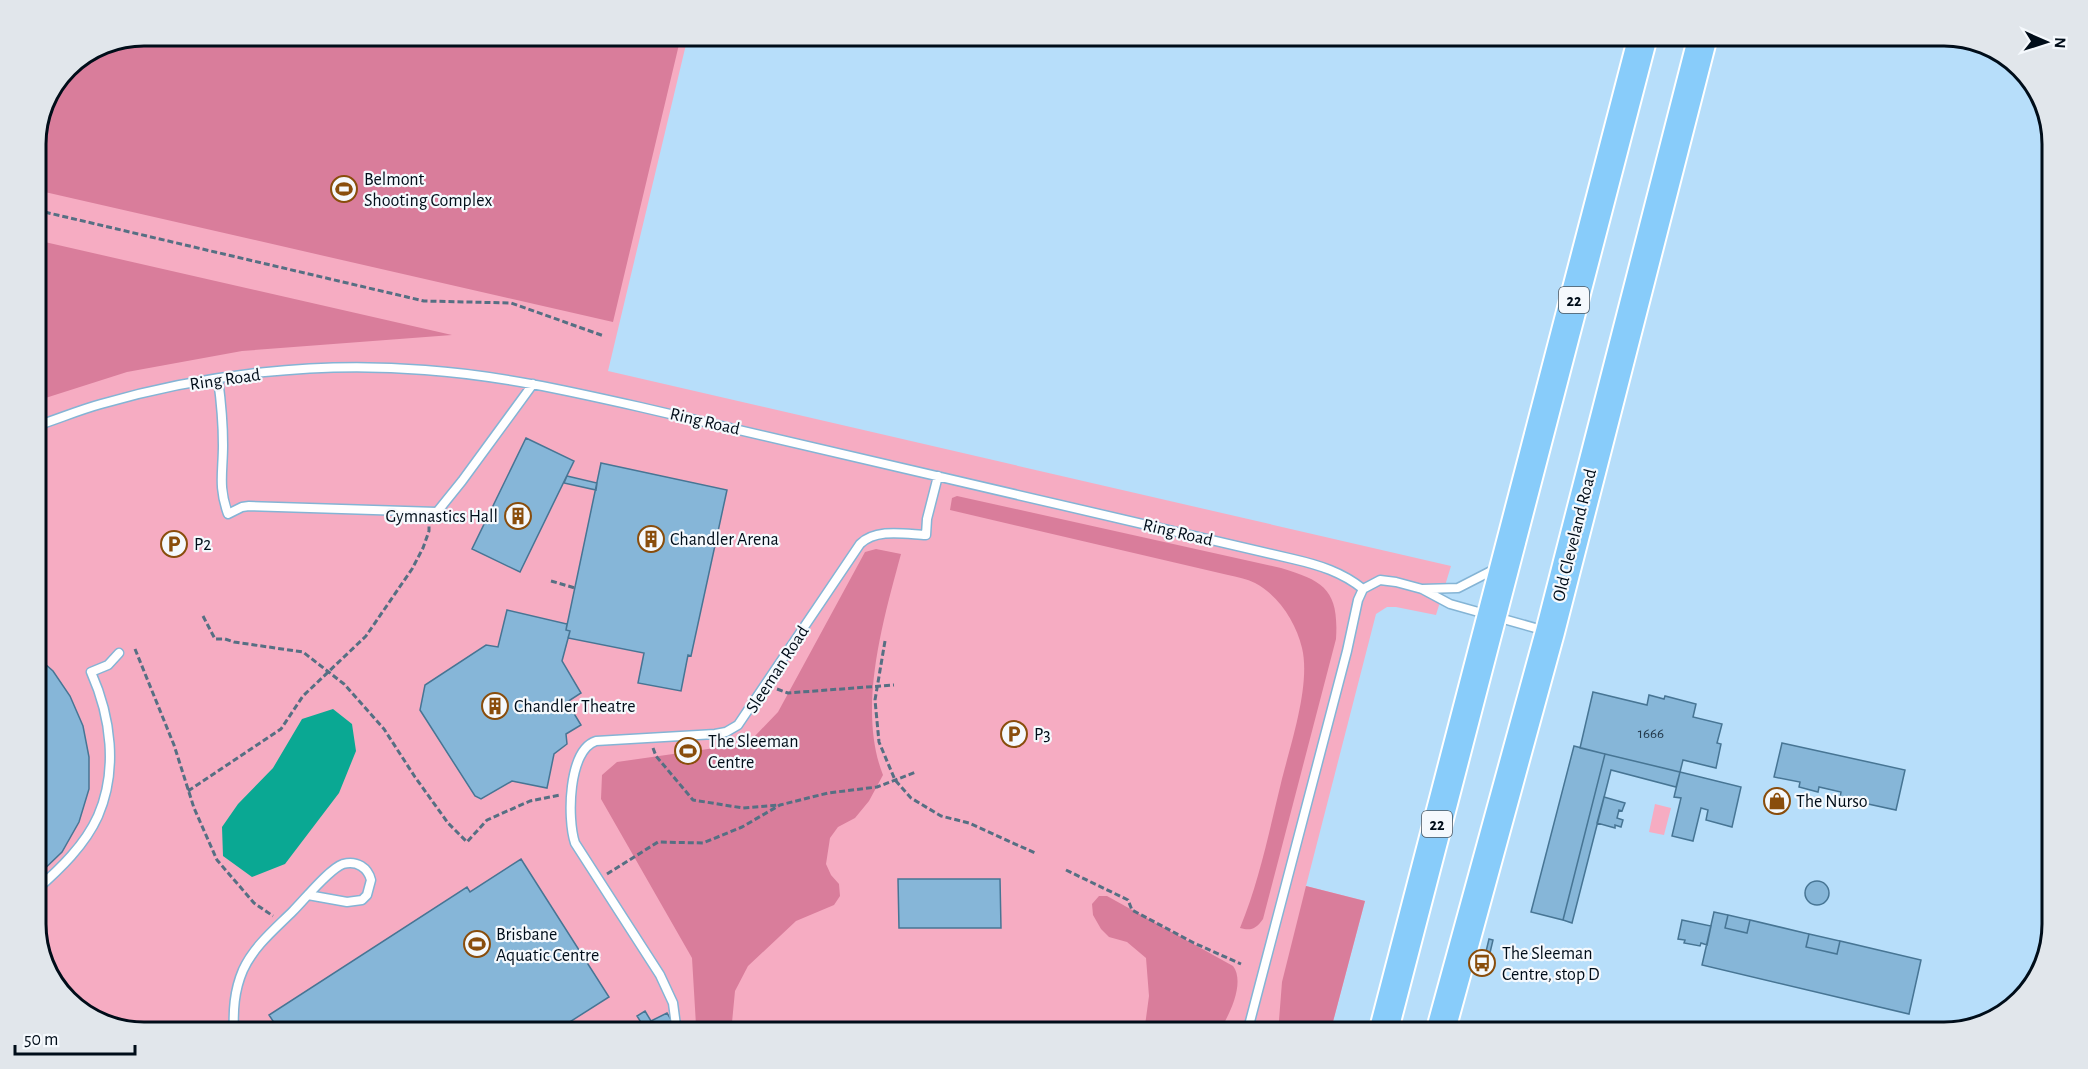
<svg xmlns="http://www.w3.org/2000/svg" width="2088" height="1069" viewBox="0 0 2088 1069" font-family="'Alegreya Sans',sans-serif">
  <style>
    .green { fill: #f6acc2 }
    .forest { fill: #d97d9b }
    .water { fill: #0aa893 }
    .building { fill: #86b6d8; stroke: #477594; stroke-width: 1.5 }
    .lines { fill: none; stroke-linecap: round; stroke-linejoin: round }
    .service-casing { stroke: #84b4d5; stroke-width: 11 }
    .trunk-casing { stroke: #fff; stroke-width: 32 }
    .path { stroke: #566f83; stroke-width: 3; stroke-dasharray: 6 3; stroke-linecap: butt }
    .service { stroke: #fff; stroke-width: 8 }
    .trunk { stroke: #88ccfa; stroke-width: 28 }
    .labels { text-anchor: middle; stroke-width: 4.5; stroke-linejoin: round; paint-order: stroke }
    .number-label { font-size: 15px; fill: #223749 }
    .shield { fill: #f5f9fd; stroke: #4a545d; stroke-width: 1.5 }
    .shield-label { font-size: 16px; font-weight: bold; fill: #000d19 }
    .poi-label { font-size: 18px; fill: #000d19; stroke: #f5f9fd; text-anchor: start }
    .street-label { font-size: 18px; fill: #000d19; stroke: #f5f9fd }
    .rim { fill: none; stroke: #000d19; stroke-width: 3 }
  </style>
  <rect width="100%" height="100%" fill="#b7defa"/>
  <path class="green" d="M144 36H688L608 371 1451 566 1436 615 1396 607H1387L1376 614 1306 886 1365 901 1330 1033H144L96 1022 54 985 36 932V137L68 67 103 44Z
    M1655 804 1671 808 1664 835 1649 832Z"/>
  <path class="forest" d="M144 36H681L613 322 36 190V137L68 67 103 44Z
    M36 240 452 335 242 351 127 372 36 401Z
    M957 496 1281 568C1325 581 1339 591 1336 639L1263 919C1256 929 1251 931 1240 928 1259 882 1269 832 1281 783 1290 746 1311 685 1302 648 1296 622 1278 595 1255 583 1247 579 1237 577 1228 575L950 510 952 498Z
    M876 549 901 554C883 621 857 709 883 775L869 801 855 818 838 827 830 838 826 864 831 875 839 884 840 896 834 905 796 921 748 966 735 991 731 1033H694L696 1025 692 958 601 799 602 775 617 762 736 745 755 736 778 712 865 552Z
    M1306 886 1365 901 1330 1033H1278L1282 982Z
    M1099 896H1107L1233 966C1246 983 1228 1018 1218 1033H1144L1149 996 1146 958 1127 942 1109 937 1101 929 1093 915 1092 904Z"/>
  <path class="water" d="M333 709 352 724 356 751 339 793 285 864 252 877 223 856 222 827 238 804 273 768 302 719Z"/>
  <path class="building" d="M526 438 574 461 520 572 472 549Z
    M601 463 727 490 691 656 688 655 681 691 638 683 644 653 568 638 570 631 566 630Z
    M567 476 597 483 596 490 564 483Z
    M507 610 567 624 566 630 570 631 562 661 581 693 567 702 581 725 566 734 567 744 554 754 547 788 512 781 481 799 475 796 420 710 425 685 486 645 498 647Z
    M36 656 53 671 70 696 83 726 89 757V789L79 822 62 852 36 877Z
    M1593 692 1647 705 1649 695 1664 699 1665 696 1696 704 1693 717 1722 724 1717 743 1721 744 1716 768 1683 760 1680 772 1580 748Z
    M1782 743 1905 770 1896 810 1840 798 1841 792 1819 787 1818 792 1799 787 1800 782 1774 777Z
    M1574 746 1605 754 1563 920 1531 912Z
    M1605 754 1680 772 1676 787 1611 770 1572 923 1563 920Z
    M1680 772 1741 787 1732 827 1706 820 1708 810 1701 808 1693 841 1672 836 1681 798 1674 797Z
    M1604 797 1625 803 1622 811 1619 810 1617 818 1623 820 1621 827 1615 825V828L1597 823Z
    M521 859 609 997 557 1030 559 1033H281L269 1015 467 887 470 892Z
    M898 879H1000L1001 928H899Z
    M1805 893a12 12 0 1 1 24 0a12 12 0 1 1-24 0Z
    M1714 912 1728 915 1725 928 1747 933 1750 920 1809 934 1806 947 1837 954 1840 941 1921 960 1909 1014 1702 965Z
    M1728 915 1750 920 1747 933 1725 928Z
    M1682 920 1711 926 1707 945 1701 943 1700 946 1684 943 1685 940 1678 939Z
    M1809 934 1840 941 1837 954 1806 947Z
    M1489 939 1493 940 1488 961 1484 960Z
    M645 1011 651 1021 667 1013 673 1023 678 1020 687 1033H634L644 1027 637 1016Z"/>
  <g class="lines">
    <defs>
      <path id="service" d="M218 379C221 401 223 423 223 445 223 473 218 486 228 514L242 507 249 506 437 512 462 481 533 384
        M36 426C58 419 79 410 101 404 204 374 318 361 425 370 498 375 569 391 640 407L1293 559C1319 565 1342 572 1363 589
        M1422 589 1458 588 1497 568
        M36 890C60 869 85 845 98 816 118 770 111 717 91 672L108 665 119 653
        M234 1033C233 1011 234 991 243 970 254 946 275 929 293 911 305 899 329 869 343 864 357 860 368 868 371 880L367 895 362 900 347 902 308 895
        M677 1033 673 1003 660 975 575 843C567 819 568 750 596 741L715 734 726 732 738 725 860 544C876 528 905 534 926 535L927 519 938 476
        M1247 1033 1347 651 1358 600 1363 589 1380 580 1396 582 1422 589 1450 604 1546 631"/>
      <path id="trunk" d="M1383 1033 1643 36
        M1440 1033 1550 632 1703 36"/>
    </defs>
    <use href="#service" class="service-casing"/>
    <use href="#trunk" class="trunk-casing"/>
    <path class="path" d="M36 210 424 301 511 303 604 336
      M551 581 575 588
      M203 616 215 639H225L234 642 303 652 344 684 384 729 415 777 448 823 467 842 487 820 530 801 560 795
      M885 641 875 700 879 742 895 780 911 798 941 816 969 823 1035 853
      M135 649 174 745 194 808 217 860 254 903 273 916
      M777 689 788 693 894 685
      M653 748 656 756 693 800 743 808 779 805
      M188 791 281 729 303 696 366 636 412 569 423 548 429 531V523
      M1066 870 1128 900 1132 910 1194 943 1241 964
      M607 874 658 842 703 843 742 827 780 805 828 793 877 787 916 772"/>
    <use href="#service" class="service"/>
    <use href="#trunk" class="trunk"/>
  </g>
  <defs>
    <symbol id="stadium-ring" viewBox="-11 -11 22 22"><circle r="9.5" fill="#f5f9fd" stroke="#894d0c" stroke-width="1.5"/><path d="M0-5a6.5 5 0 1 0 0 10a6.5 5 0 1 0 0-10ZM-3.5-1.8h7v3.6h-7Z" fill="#894d0c"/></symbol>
    <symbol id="building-ring" viewBox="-11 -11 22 22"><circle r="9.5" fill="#f5f9fd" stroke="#894d0c" stroke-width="1.5"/><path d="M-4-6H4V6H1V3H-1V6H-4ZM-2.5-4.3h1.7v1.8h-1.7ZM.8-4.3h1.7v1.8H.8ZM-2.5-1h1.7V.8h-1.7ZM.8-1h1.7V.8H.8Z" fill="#894d0c"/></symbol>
    <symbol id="parking-ring" viewBox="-11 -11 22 22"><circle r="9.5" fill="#f5f9fd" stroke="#894d0c" stroke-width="1.5"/><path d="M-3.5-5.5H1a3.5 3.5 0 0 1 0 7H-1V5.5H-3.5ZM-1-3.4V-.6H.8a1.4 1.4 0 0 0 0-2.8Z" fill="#894d0c"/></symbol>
    <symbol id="shop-ring" viewBox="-11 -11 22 22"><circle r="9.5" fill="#f5f9fd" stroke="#894d0c" stroke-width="1.5"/><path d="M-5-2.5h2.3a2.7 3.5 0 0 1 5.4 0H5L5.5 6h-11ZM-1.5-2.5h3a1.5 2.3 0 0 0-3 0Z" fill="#894d0c"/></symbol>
    <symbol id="bus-ring" viewBox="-11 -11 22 22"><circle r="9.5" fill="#f5f9fd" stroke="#894d0c" stroke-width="1.5"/><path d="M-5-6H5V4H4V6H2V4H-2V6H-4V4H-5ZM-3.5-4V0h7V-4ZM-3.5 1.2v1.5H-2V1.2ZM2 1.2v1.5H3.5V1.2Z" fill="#894d0c"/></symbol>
  </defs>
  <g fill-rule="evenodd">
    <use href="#stadium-ring" x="329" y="174" width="30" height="30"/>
    <use href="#building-ring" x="503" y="501" width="30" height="30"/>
    <use href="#building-ring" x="636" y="524" width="30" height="30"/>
    <use href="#parking-ring" x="159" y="529" width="30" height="30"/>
    <use href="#building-ring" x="480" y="691" width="30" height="30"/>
    <use href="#parking-ring" x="999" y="719" width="30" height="30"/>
    <use href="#stadium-ring" x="673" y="736" width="30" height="30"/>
    <use href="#shop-ring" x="1762" y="786" width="30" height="30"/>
    <use href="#stadium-ring" x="462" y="929" width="30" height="30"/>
    <use href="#bus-ring" x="1467" y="948" width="30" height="30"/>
  </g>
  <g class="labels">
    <g class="number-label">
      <text x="1651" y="738">1666</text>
    </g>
    <g class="shield">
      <rect x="1559" y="287" width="30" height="26" rx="4.5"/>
      <rect x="1422" y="811" width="30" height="26" rx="4.5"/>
    </g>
    <g class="shield-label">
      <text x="1574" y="306">22</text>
      <text x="1437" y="830">22</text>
    </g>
    <g class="poi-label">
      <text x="364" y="185">Belmont<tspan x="364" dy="21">Shooting Complex</tspan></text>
      <text x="498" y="522" text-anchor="end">Gymnastics Hall</text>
      <text x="670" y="545">Chandler Arena</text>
      <text x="194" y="550">P2</text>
      <text x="514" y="712">Chandler Theatre</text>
      <text x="1034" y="740">P3</text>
      <text x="708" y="747">The Sleeman<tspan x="708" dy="21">Centre</tspan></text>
      <text x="1796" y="807">The Nurso</text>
      <text x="496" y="940">Brisbane<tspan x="496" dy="21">Aquatic Centre</tspan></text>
      <text x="1502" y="959">The Sleeman<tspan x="1502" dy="21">Centre, stop D</tspan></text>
    </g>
    <g class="street-label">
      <text transform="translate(225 379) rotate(-8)" y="6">Ring Road</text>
      <text transform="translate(705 421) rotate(13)" y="6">Ring Road</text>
      <text transform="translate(1178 532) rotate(13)" y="6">Ring Road</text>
      <text transform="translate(1574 535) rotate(-76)" y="6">Old Cleveland Road</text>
      <text transform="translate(777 669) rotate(-57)" y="6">Sleeman Road</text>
    </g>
  </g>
  <path d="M0 0H2088V1069H0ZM144 46H1944A98 98 0 0 1 2042 144V924A98 98 0 0 1 1944 1022H144A98 98 0 0 1 46 924V144A98 98 0 0 1 144 46Z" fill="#e1e6eb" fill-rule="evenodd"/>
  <path class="rim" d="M144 46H1944A98 98 0 0 1 2042 144V924A98 98 0 0 1 1944 1022H144A98 98 0 0 1 46 924V144A98 98 0 0 1 144 46Z"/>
  <g transform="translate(2046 42) rotate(93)" stroke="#f5f9fd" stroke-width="4.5" paint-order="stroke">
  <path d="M0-4.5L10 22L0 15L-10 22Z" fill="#000d19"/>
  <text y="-9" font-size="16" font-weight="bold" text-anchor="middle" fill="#000d19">N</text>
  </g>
  <path d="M15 1045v9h120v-9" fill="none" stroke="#000d19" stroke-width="3"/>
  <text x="24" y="1045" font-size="18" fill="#000d19" stroke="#f5f9fd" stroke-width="4.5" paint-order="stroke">50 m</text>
</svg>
